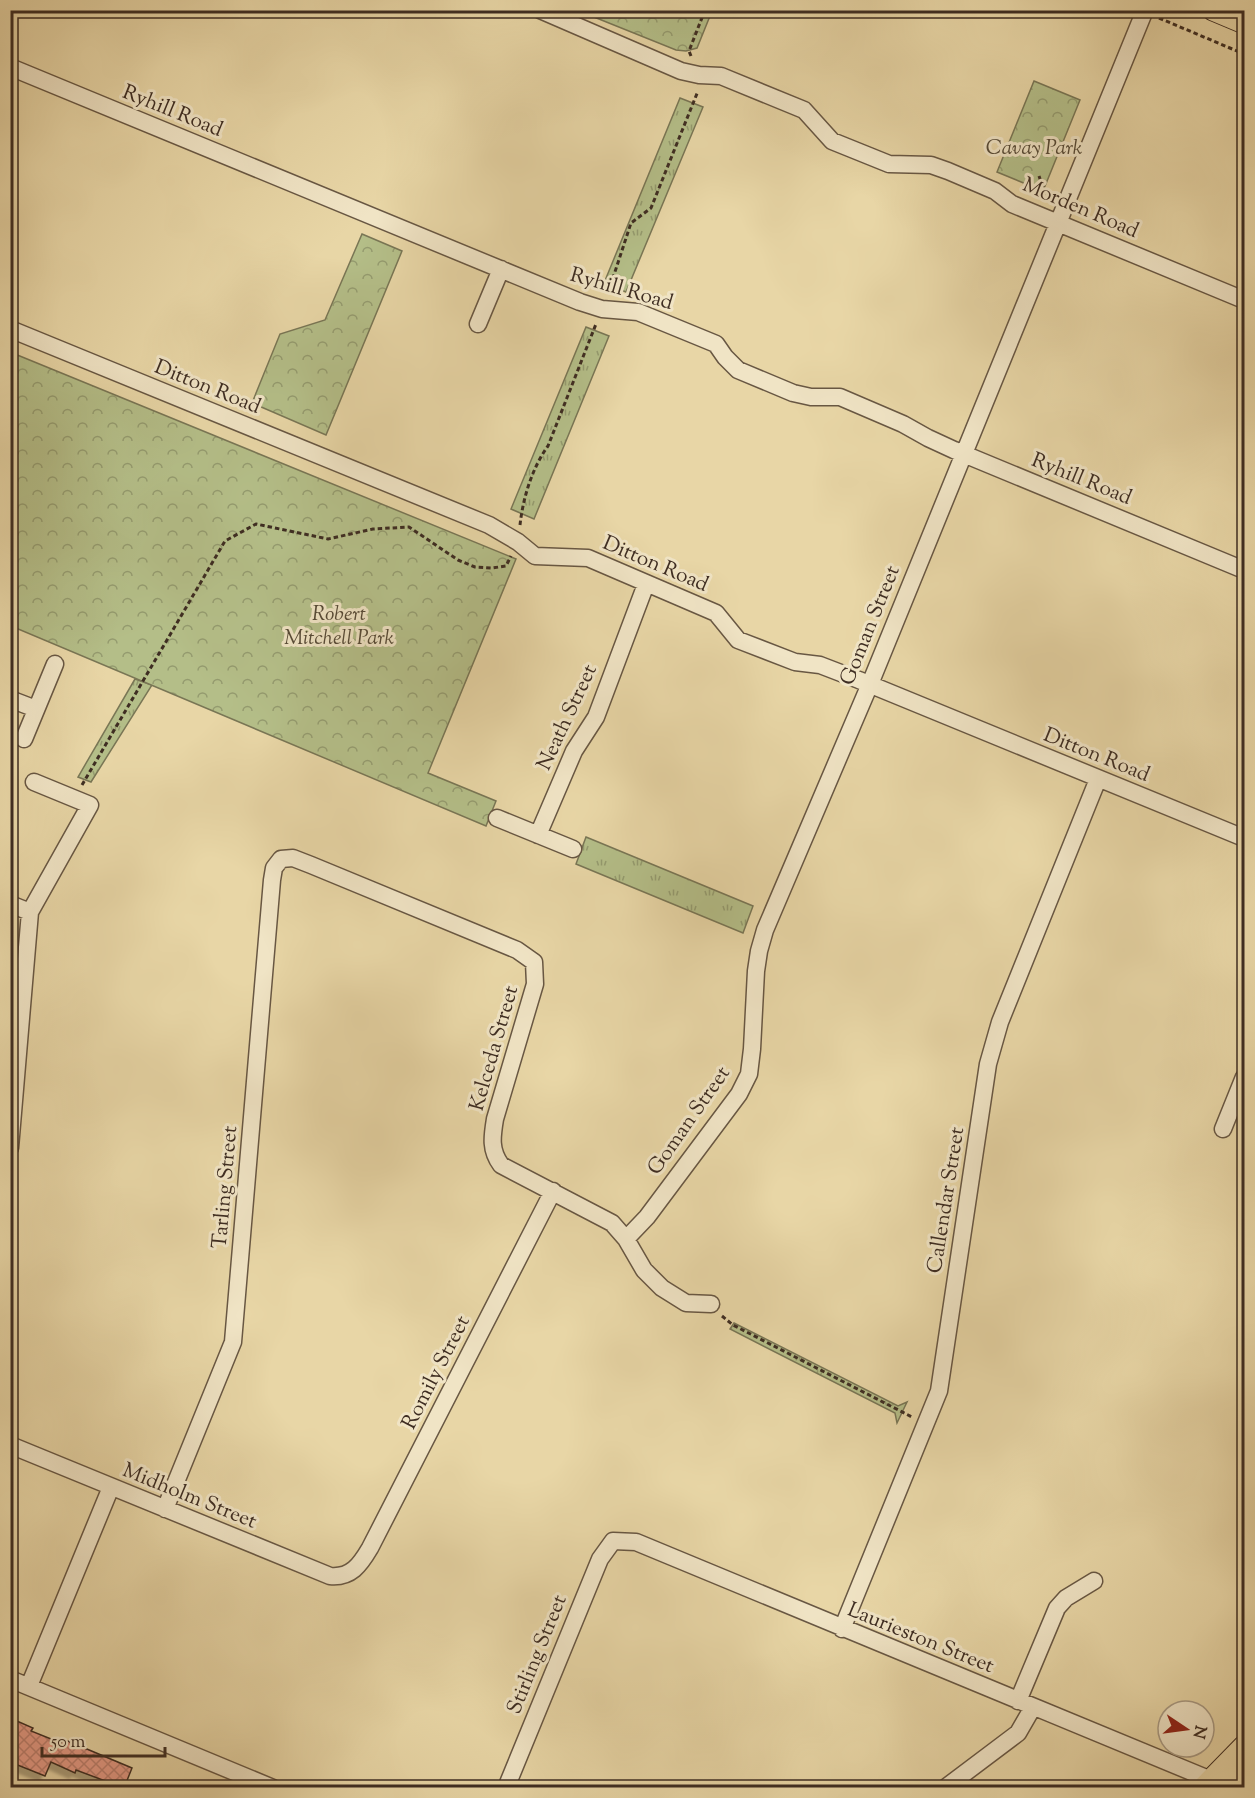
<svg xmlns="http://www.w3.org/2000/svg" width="1255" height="1798" viewBox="0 0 1255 1798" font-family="'Sorts Mill Goudy',serif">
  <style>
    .grass { fill: url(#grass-tufts); stroke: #797655; stroke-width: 1.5 }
    .forest { fill: url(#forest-crowns); stroke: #797655; stroke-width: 1.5 }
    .building { fill: url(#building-cross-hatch); stroke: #3e2d22; stroke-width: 1.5; filter: url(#shadow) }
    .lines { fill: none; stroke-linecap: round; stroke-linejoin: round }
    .minor-casing { stroke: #685743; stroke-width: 19 }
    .major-casing { stroke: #3e2d22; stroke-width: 23 }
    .path { stroke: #3e2d22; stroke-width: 3; stroke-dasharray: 4.5 3; stroke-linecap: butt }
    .minor { stroke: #f0e4c5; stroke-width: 16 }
    .major { stroke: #e8d6a6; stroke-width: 21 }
    .labels { text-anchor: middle; stroke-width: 6; stroke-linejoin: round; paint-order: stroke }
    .street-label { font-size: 21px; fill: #3e2d22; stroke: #f0e4c5 }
    .park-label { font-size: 21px; font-style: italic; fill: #564a36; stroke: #f0e4c5 }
  </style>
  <defs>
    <pattern id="grass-tufts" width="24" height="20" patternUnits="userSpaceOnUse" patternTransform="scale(1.5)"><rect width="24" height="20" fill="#b4be88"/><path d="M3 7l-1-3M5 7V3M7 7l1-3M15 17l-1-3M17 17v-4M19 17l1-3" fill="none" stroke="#949b6f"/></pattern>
    <pattern id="forest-crowns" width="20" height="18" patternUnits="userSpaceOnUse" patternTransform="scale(1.5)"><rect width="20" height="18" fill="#b4be88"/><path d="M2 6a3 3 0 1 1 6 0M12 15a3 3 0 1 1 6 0" fill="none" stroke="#949b6f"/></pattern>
    <pattern id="building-cross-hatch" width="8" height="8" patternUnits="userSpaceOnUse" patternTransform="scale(1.5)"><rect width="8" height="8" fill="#e69b87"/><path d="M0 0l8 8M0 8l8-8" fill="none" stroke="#bc7f6e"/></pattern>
    <filter id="shadow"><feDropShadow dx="-5.5" dy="5.5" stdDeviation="1.5" flood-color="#0004"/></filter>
  </defs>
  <rect width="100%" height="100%" fill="#e8d6a6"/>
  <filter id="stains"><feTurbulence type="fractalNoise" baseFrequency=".00333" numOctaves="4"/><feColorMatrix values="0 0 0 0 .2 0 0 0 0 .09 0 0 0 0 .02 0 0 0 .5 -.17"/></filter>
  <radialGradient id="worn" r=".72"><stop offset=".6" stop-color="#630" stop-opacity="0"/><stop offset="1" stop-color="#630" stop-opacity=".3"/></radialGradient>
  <path class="grass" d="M680 98 703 107 626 292 604 283Z
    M586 327 609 336 534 519 511 509Z
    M135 679 152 685 91 782 78 777Z
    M586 837 753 906 743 933 576 864Z
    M734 1323 898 1406 907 1402 897 1423 895 1413 730 1329Z"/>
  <path class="forest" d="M579 11H712L697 48 686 51 676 50Z
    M1034 81 1080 100 1043 191 997 172Z
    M362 234 402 251 326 435 252 403 280 334 325 320Z
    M10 352 516 559 428 773 496 801 486 826 11 626Z"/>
  <path class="building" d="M10 1718 33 1728 31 1731 61 1743 63 1739 132 1768 124 1788 76 1770 75 1773 51 1762 45 1776 10 1762Z"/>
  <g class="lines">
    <defs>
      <path id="minor" d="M540 10 681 71 699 75 721 76 804 110 832 141 889 164 931 165 948 171 995 191 1012 204 1244 300
        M10 67 580 302 602 309 638 312 716 344 725 357 738 370 793 393 811 397H840L903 424 928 438 954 450 1244 570
        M478 324 501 269
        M10 329 489 525 518 542 535 556 588 558 716 613 738 640 795 662 820 665 859 680 1244 838
        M10 699 36 709
        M24 739 55 664
        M497 818 573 849
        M538 835 574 751 596 717 646 584
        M10 904 30 912
        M1223 1129 1244 1077
        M10 1148 30 912 90 805 34 782
        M626 1239 647 1217 739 1094 749 1074 752 1049 756 971 759 951 765 930 870 684 1145 10
        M10 1445 330 1576C351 1578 360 1565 370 1548L553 1191
        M165 1509 233 1342 272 880 274 868 281 859 293 858 311 865 517 950 534 962 535 984 495 1119C492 1137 490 1150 501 1165L612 1223 626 1239 644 1270 662 1288 686 1303 711 1304
        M842 1629 939 1391 988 1064 1000 1022 1098 779
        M10 1679 273 1788
        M29 1686 111 1487
        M1018 1701 1057 1608 1066 1598 1094 1581
        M506 1788 600 1559 613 1541 636 1542 1211 1780
        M945 1788 1018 1733 1033 1707"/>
      <path id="major" d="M1213 10 1244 23
        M1203 1788 1244 1746
        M1229 1788 1244 1773"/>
    </defs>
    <use href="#minor" class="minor-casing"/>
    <use href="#major" class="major-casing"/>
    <path class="path" d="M1159 18 1244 54
      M691 56 689 51 705 10
      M1039 176 1048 201
      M608 293 631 223 651 208 698 91
      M520 525C523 498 532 468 548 446L596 324
      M82 785 225 541 256 524 328 539 373 529 409 527 458 560 475 567 492 568 506 566 511 556
      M722 1316 733 1325 912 1417"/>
    <use href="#minor" class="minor"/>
    <use href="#major" class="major"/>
  </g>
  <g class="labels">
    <g class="street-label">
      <text transform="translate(173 110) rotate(22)" y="7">Ryhill Road</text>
      <text transform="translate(1081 207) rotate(23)" y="7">Morden Road</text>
      <text transform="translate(622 288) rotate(16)" y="7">Ryhill Road</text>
      <text transform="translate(208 386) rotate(22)" y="7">Ditton Road</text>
      <text transform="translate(1082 478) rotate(22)" y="7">Ryhill Road</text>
      <text transform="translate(656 563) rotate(23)" y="7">Ditton Road</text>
      <text transform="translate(869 625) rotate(-68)" y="7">Goman Street</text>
      <text transform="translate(566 717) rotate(-65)" y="7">Neath Street</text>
      <text transform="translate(1097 754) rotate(22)" y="7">Ditton Road</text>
      <text transform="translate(493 1048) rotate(-74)" y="7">Kelceda Street</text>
      <text transform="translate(688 1120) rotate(-55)" y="7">Goman Street</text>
      <text transform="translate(224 1187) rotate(-85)" y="7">Tarling Street</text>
      <text transform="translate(945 1200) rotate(-81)" y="7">Callendar Street</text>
      <text transform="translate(435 1372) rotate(-63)" y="7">Romily Street</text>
      <text transform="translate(190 1495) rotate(22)" y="7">Midholm Street</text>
      <text transform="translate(921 1637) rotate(22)" y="7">Laurieston Street</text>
      <text transform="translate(536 1654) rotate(-68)" y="7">Stirling Street</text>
    </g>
    <g class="park-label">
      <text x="1034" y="154">Cavay Park</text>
      <text x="339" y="620">Robert<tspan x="339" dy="24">Mitchell Park</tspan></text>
    </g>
  </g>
  <rect width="1255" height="1798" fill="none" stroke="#e8d6a6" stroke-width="36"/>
  <rect x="12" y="12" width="1231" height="1774" fill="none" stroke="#3e2d22" stroke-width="3"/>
  <rect x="18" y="18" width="1219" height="1762" fill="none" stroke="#3e2d22" stroke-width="1.5"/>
  <g transform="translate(1186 1729) rotate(103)"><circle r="28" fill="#f0e4c5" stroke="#a99b84" stroke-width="1.5"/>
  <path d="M0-4.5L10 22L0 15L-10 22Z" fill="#8f2418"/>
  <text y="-9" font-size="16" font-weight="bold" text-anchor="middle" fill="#3e2d22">N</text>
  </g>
  <path d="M42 1747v9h123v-9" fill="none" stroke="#3e2d22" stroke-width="3"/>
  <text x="51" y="1747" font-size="18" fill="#3e2d22" stroke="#f0e4c5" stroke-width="4.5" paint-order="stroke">50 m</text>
  <rect width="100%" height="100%" filter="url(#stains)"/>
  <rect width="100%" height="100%" fill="url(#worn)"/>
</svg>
